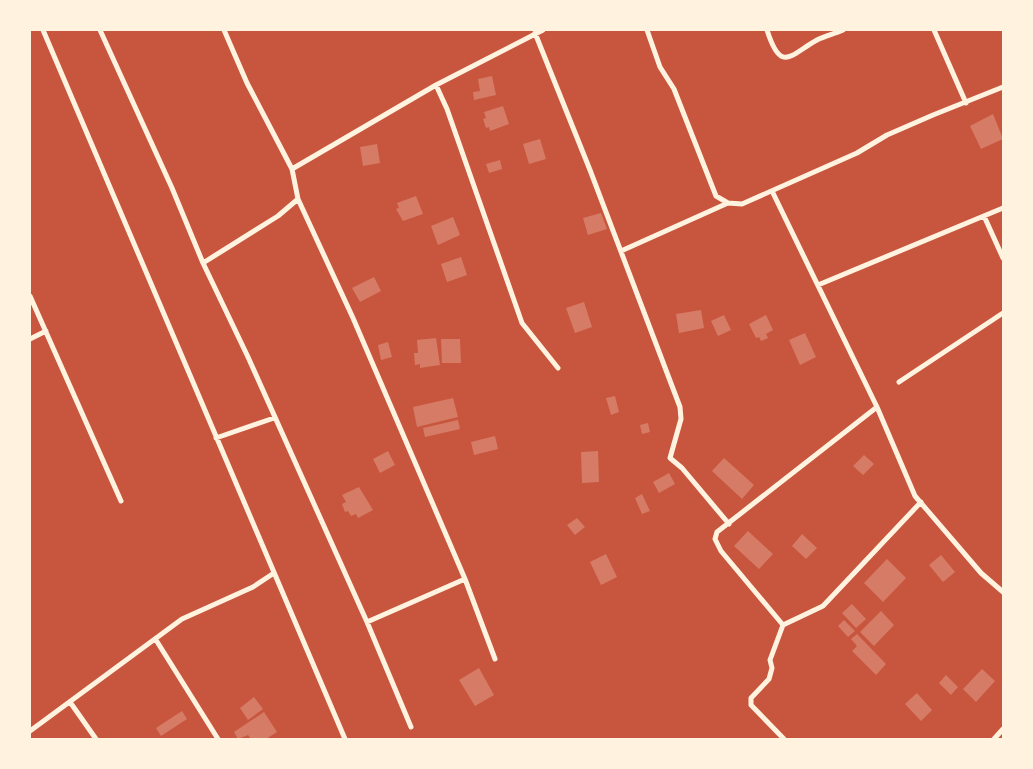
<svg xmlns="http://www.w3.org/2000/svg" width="1033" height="769" viewBox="0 0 1033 769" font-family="Ubuntu,sans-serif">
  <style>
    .building { fill: #d67c66 }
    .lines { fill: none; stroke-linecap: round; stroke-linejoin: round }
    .minor { stroke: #fff3e0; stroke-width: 5 }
  </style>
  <rect width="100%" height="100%" fill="#c8553d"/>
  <path class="building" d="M492 76 496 95 474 100 473 92 480 91 478 79Z
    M503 106 509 124 490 131 489 127 486 128 483 119 486 118 484 112Z
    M993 114 1003 139 981 149 970 126Z
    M540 139 546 159 529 164 523 144Z
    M377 144 380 163 363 166 360 147Z
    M500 160 502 169 489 173 486 164Z
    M416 196 423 214 403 221 396 209 399 208 397 203Z
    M601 213 607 229 588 235 583 218Z
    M453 217 460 235 438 245 431 226Z
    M461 257 467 275 447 282 441 264Z
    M374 277 381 291 360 302 352 288Z
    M584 302 592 327 575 333 566 308Z
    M701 310 704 328 679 333 676 314Z
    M724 315 731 330 718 336 711 321Z
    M766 315 773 330 766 334 768 338 761 341 759 337 756 338 749 324Z
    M805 333 816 357 800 365 789 340Z
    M436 338 440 365 420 368V364L415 365 414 353H418L417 340Z
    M441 339H460L461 363H442Z
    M388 342 392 357 381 360 378 345Z
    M615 396 619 412 611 415 606 398Z
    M453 398 458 417 417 427 413 407Z
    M458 420 460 429 425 437 423 428Z
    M648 423 650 432 642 434 640 425Z
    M495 436 498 449 474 455 471 442Z
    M388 451 395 465 380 473 373 459Z
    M598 451 599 482 582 483 581 452Z
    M864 455 874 464 863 475 853 466Z
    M724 458 754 485 742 499 712 471Z
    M669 473 675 484 659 493 653 482Z
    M359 487 373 510 358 518 356 514 351 516 348 511 345 512 342 504 346 502 342 495Z
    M642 494 650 511 642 514 635 498Z
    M577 518 585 527 575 535 567 525Z
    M748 531 773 554 759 569 734 546Z
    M802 534 817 548 806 559 792 546Z
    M606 554 617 577 601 585 590 562Z
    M941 555 955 572 943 582 929 565Z
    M887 559 906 578 883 602 864 583Z
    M852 604 866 619 856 628 842 613Z
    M881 611 894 625 874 646 860 632Z
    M844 620 855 631 848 637 838 626Z
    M857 634 886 664 876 675 852 651 857 646 851 639Z
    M479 668 494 695 475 706 459 680Z
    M982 669 995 681 976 702 963 689Z
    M946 675 958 687 951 695 939 683Z
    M917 693 932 710 921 721 905 704Z
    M254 697 263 709 248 720 240 708Z
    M182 711 187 719 161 736 156 728Z
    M264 712 277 732 266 739H251L248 735 238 739 234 732Z"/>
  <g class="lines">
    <path class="minor" d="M43 30 345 739
      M100 30 172 188 203 263 248 357 367 622 411 727
      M224 30 247 83 292 169 298 199 353 318 465 579 495 659
      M647 30 660 67 674 89 716 196 728 203 742 204 857 153 887 135 933 115 1003 87
      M767 30C781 74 790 55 817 40 825 36 834 34 843 30
      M934 30 966 103
      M535 33 590 170 680 407 681 419 670 458 682 468 729 524
      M436 85 447 109 522 323 558 368
      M292 169 436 85 543 30
      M772 191 877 407 915 496 981 573 1003 592
      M984 216 1003 258
      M621 251 728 203
      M203 263 278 216 298 199
      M818 285 1003 208
      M30 296 121 501
      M30 339 46 331
      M899 382 1003 313
      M216 438 274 418
      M367 622 465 579
      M783 625 823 606 921 502
      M156 640 218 739
      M70 702 96 739
      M30 731 182 619 253 587 274 573
      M784 739 751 705V698L769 679 772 668 770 660 783 625 721 551 715 539 717 532 877 407
      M994 739 1003 729"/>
  </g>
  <rect width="1033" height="769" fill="none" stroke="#fff3e0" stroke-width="62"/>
</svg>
